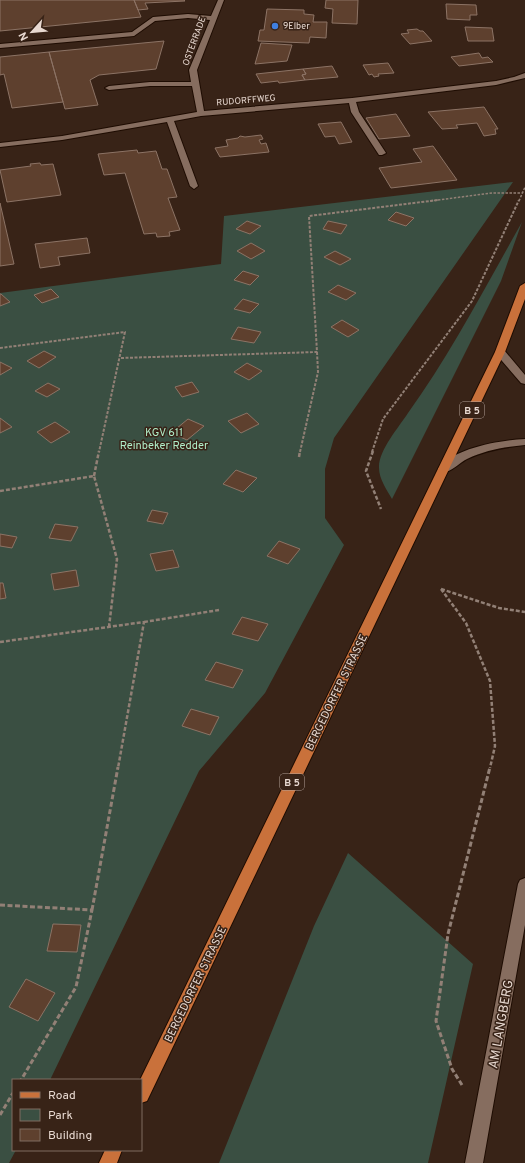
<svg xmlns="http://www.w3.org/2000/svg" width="525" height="1163" viewBox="0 0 525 1163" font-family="Overpass,sans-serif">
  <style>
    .green { fill: #3a4f42 }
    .building { fill: #5e402e; stroke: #8c7365 }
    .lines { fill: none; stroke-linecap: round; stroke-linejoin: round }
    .minor-casing { stroke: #1e0c02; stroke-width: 2 }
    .major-casing { stroke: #1e0c02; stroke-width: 2 }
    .path-far3 { stroke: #928076; stroke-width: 1.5; stroke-dasharray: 2.5 1.5; stroke-linecap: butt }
    .path-far2 { stroke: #928076; stroke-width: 2; stroke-dasharray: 3 1.5; stroke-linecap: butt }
    .path-far1 { stroke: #928076; stroke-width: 2.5; stroke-dasharray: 4 2; stroke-linecap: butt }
    .path { stroke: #928076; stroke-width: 3; stroke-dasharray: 5 2.5; stroke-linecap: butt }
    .minor { fill: #866d5f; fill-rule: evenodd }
    .major { fill: #c9713b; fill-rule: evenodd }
    .shop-dot { fill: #3f7fe0; stroke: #382317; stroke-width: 1.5 }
    .labels { text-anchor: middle; stroke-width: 3; stroke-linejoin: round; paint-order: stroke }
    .far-poi-label { font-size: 9px; fill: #e8d9d1; stroke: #382317; text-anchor: start }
    .far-street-label { font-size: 9px; fill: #e8d9d1; stroke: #382317 }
    .shield { fill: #382317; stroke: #b3a299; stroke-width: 1 }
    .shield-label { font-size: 10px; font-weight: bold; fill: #e8d9d1 }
    .park-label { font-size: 11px; fill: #afedc8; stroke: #382317 }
    .street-label { font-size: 11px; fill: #e8d9d1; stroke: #382317 }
    .near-street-label { font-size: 13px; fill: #e8d9d1; stroke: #382317 }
  </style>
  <rect width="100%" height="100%" fill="#382317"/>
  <path class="green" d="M513 182 334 438 325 469V518L344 545 265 693 199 771 50 1080H13V1150H16L9 1163H0V293L221 264 224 216Z
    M522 222 501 281 392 499C387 490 379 479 379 468 378 451 399 427 408 413 451 353 486 286 522 222Z
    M348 853 473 964 428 1163H219L314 926Z"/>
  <path class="building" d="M0 0H134L141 17 0 31Z
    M134 0H184L185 1 145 3 148 9 138 10Z
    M326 0H358L357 24 332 23 333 9 325 8Z
    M446 4 476 5 477 15H470V20L447 19Z
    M267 9 304 10V14L314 15 313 22H327L326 38 310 37 309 43 258 41 260 30H264Z
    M465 27 492 28 494 41H468Z
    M417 29 420 31H423L432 41 410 44 401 34 409 33 407 30Z
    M164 41 156 69 99 75 90 80 98 105 65 109 49 52Z
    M261 43 292 45 287 61 255 64Z
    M49 52 63 102 12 108 4 74 0 75V57Z
    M479 53 482 58 488 57 493 62 459 66 451 57Z
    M388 63 394 73 378 74 379 76 374 77 372 74 369 75 363 65Z
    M332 66 338 77 305 80 302 75 306 74 303 69Z
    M303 69 306 74 302 75 305 80 279 83 278 81 261 83 256 74Z
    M484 107 498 129H495L496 134 484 136 477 123 456 125 458 128 442 129 428 112Z
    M396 114 410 136 379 139 366 118Z
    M341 122 352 142 339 144 335 136 325 137 318 124Z
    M261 135 263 139 259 140 261 144 266 143 269 152 220 157 215 148 228 146 226 140 238 138 240 136 245 137Z
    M433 146 457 180 391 188 379 168 422 162 413 149Z
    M137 150 138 153 156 151 162 169H167L177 197 168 198 180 230 169 232 170 236 157 237 156 233 144 234 125 173 104 175 98 154Z
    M40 163 41 165 53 164 61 195 7 202 0 170 31 166 30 164Z
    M0 203 14 264 0 266Z
    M396 212 414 218 406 226 388 220Z
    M247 221 261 226 250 234 236 229Z
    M328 221 347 225 341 234 323 229Z
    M87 238 90 253 58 257 60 265 40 268 35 244Z
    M251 243 265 251 251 259 237 251Z
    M335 251 351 259 340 265 324 257Z
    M243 271 259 276 250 285 234 280Z
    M338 285 356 293 346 300 328 292Z
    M51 289 59 297 42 303 34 295Z
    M0 294H1L10 302 0 306Z
    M243 299 259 304 250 313 234 309Z
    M342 320 359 330 348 337 331 327Z
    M238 327 261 332 254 343 231 339Z
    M44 351 56 357 39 368 27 361Z
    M0 362 12 368 0 375Z
    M247 363 262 371 249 380 234 372Z
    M192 382 199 392 182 397 175 387Z
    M48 383 60 389 47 397 35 391Z
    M247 413 259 424 241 433 228 421Z
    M0 418 12 427 0 433Z
    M188 419 204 426 187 440 171 433Z
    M55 422 70 432 51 443 37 432Z
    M236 470 257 478 243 492 223 484Z
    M152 510 168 513 163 524 147 521Z
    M55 524 78 527 71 541 49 538Z
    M0 534 17 537 12 548 0 546Z
    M279 541 300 549 288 564 267 556Z
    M173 550 179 567 156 571 150 554Z
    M76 570 79 586 54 590 51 574Z
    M0 583H3L6 598 0 599Z
    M242 617 268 624 258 641 232 634Z
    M216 662 243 670 233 688 205 680Z
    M191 709 219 717 210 735 182 726Z
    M53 924 81 925 77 952 47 951Z
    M26 979 55 993 38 1021 9 1007Z"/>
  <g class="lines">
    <defs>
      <path id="minor" d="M218 0H224L197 70 204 111 352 98 496 81 514 77 525 73V78L496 85 356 102 359 112 386 153 382 155H379L351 112 349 103 201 116 174 121 198 186 194 189 190 186 167 122 62 140 0 147V143L62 136 197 112 192 86H150L109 90 105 88 109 86 150 82H191L189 70 210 20 188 18 155 21 134 36 0 48V44L132 32 153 17 188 14 211 16Z
        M500 349 504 350 525 375V384L521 383 496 354 495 352Z
        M525 439V445C505 447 486 450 467 459 459 463 450 474 440 472L438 469C453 448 501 440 525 439Z
        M525 878V925L483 1163H465L518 884 520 880Z"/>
      <path id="major" d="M525 283V299L505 352 147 1101 141 1103V1080H140L495 352 520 286Z
        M105 1150H122L117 1163H99Z"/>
    </defs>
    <use href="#minor" class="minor-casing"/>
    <use href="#major" class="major-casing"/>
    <path class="path-far3" d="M430 201 492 193H522
      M519 201 525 187"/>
    <path class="path-far2" d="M0 348 125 332 99 452
      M121 358 317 352 309 216 438 200
      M300 452 318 372 317 352
      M372 452 383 419 472 301 519 200"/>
    <path class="path-far1" d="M373 451 366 471 381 509
      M299 457 300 451
      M94 476 99 451
      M0 491 94 476 117 559 109 627
      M441 589 466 623 490 681 495 746 490 768
      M441 589 499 608 525 612
      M144 622 219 610
      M0 642 144 622 118 768"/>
    <path class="path" d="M0 905 92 910 76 987 21 1080
      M92 910 118 767
      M462 1085 452 1069 436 1021 448 934 490 767
      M0 1115 13 1093"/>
    <use href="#minor" class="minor"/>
    <use href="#major" class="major"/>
  </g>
  <circle class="shop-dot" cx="275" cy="26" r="4"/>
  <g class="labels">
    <g class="far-poi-label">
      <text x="283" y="29">9Elber</text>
    </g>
    <g class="far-street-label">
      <text transform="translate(194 41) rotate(-70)" y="3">OSTERRADE</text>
      <text transform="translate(246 100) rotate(-5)" y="3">RUDORFFWEG</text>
    </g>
    <g class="shield">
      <rect x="460" y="402" width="24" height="16" rx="3"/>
      <rect x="280" y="774" width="24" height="16" rx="3"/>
    </g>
    <g class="shield-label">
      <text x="472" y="414">B 5</text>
      <text x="292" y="786">B 5</text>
    </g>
    <g class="park-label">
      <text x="164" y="436">KGV 611<tspan x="164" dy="13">Reinbeker Redder</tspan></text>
    </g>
    <g class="street-label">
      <text transform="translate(336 692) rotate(-64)" y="4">BERGEDORFER STRASSE</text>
      <text transform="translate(195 984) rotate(-64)" y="4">BERGEDORFER STRASSE</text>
    </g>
    <g class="near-street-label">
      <text transform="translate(500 1024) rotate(-80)" y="5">AM LANGBERG</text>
    </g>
  </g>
  <rect x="12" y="1079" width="130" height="72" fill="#382317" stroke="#7e6c61"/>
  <rect x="20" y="1092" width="20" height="6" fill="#c9713b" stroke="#7e6c61"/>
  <text x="48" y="1099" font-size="12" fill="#e8d9d1">Road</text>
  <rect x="20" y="1109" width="20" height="12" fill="#3a4f42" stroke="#7e6c61"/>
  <text x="48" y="1119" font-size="12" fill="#e8d9d1">Park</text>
  <rect x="20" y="1129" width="20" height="12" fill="#5e402e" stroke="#7e6c61"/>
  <text x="48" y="1139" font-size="12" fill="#e8d9d1">Building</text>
  <g transform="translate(32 32) rotate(243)" stroke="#382317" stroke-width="3" paint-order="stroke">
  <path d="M0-3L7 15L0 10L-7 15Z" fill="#e8d9d1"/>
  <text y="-6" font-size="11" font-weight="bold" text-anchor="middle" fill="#e8d9d1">N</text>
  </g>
</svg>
